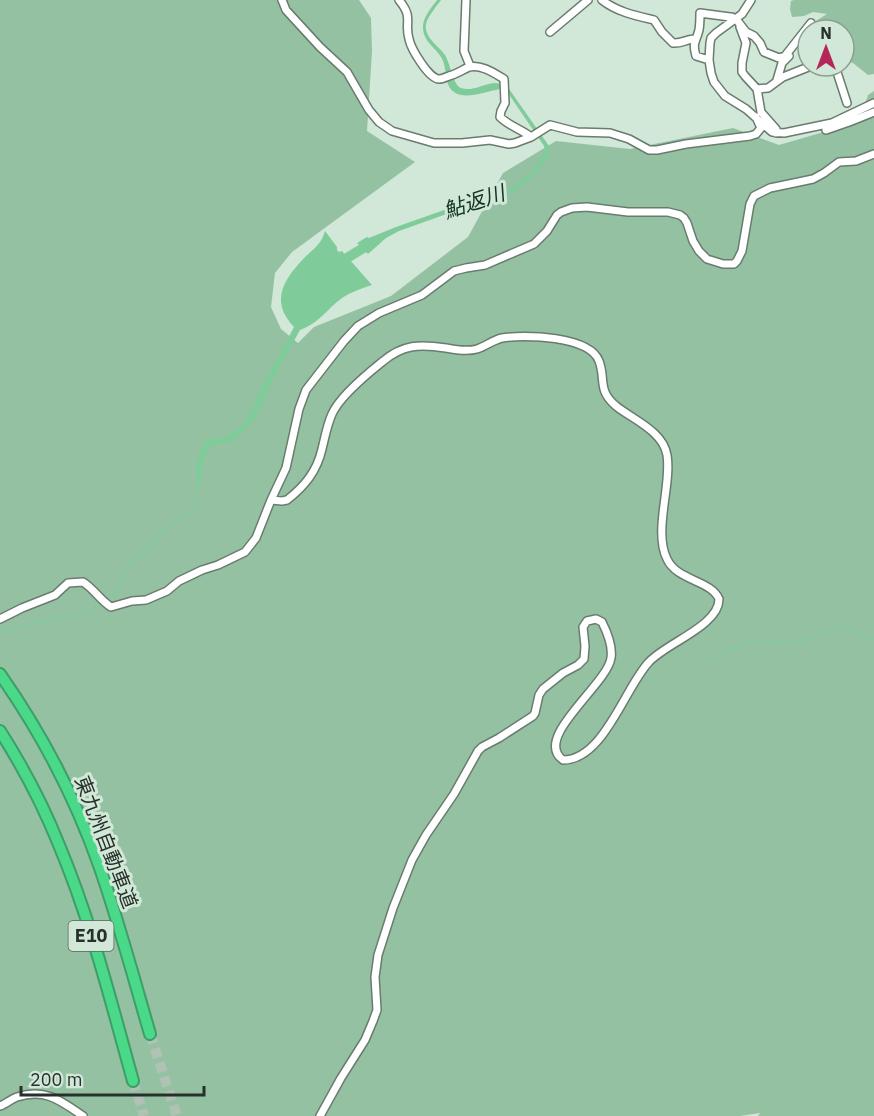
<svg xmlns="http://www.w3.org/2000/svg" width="874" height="1116" viewBox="0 0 874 1116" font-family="'IBM Plex Sans','Noto Sans JP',sans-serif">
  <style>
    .green { fill: #95c1a3 }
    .water { fill: #80cb9a }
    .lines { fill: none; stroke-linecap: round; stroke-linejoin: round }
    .stream { stroke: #80cb9a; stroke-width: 1.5 }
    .river { stroke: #80cb9a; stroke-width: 10 }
    .highway-tunnel { stroke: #afc2b4; stroke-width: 10; stroke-dasharray: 10 5; stroke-linecap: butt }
    .minor-casing { stroke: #697c6e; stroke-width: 10 }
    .highway-casing { stroke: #3e9e68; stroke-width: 14 }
    .minor { stroke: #fff; stroke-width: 7 }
    .highway { stroke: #4ad989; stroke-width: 10 }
    .labels { text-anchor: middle; stroke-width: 6; stroke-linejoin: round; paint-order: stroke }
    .shield { fill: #d1e7d7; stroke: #5a675e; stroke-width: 1.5 }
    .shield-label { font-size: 18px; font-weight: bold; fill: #27302a }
    .street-label { font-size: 20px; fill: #27302a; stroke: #d1e7d7 }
    .water-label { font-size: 21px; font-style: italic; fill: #143521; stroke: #d1e7d7 }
  </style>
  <rect width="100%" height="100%" fill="#d1e7d7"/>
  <path class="green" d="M0 0H359L371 18 372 51 367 131 415 162 292 252 275 273 271 307 281 329 298 343 314 327 391 296 468 237 503 173 556 141 630 149 733 128 779 145 834 129 840 116C851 110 866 108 868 95L874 91V1116H758L760 1113 740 1116H0Z
    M794 0H874V74L868 75 853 63 844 60V30C829 30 829 25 816 21L827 14 813 12 804 16 792 17 790 9 791 1Z"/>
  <path class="water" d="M437 0H441C436 7 428 16 426 24 424 38 439 46 445 55 450 63 453 85 461 88 471 92 484 84 494 83 498 83 503 84 507 86L549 146V154L536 173 527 182 515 191 498 197 482 199 466 207 399 231 386 238 368 254 357 243 367 237 369 238 396 227 464 203 481 194 502 192 513 187 530 174 545 152 544 146 506 90 502 88 496 90C484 92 465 100 454 92 443 84 448 67 441 57 434 46 422 41 423 25 424 16 432 7 437 0Z
    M325 231 337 247V250L339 252 342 251 372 285C362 288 351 292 342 298 327 309 318 324 300 330L272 381 260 410 253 421 240 435 232 442 212 445C199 460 205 474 198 491 195 472 194 454 208 439 216 438 224 439 231 434 250 422 255 399 265 380 275 362 285 345 294 327 269 301 284 279 305 257 314 249 322 243 325 231Z"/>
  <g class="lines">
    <path class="stream" d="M107 601 117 589 124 573 133 561 144 552 161 533 193 509 197 502 198 490
      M0 631 85 612 103 604
      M713 661 728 649 731 650 749 642 760 640 793 642 803 641 836 629 845 627 874 640"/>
    <path class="river" d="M337 264 375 241"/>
    <path class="highway-tunnel" d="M150 1034 177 1116
      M133 1081 144 1116"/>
    <defs>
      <path id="minor" d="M282 0 286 10 320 47 347 72 369 110 379 122 392 131 434 143H462L490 140 509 144 515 143 531 137
        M399 0C414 18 404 22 409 39 411 49 429 79 439 79 443 79 448 76 452 75 458 73 464 69 469 67 481 64 494 73 504 79L505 103 501 111 500 117C509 126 521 129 531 137L550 125 577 132 610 133 629 139 649 150H657L686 144 750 136 756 134 761 128 756 117
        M466 0 464 51 470 66
        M602 0C617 12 637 16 654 20L662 32 673 43C681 44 687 39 695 39
        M751 0 742 14 716 33 711 38 710 43 709 60 711 73 714 82 725 96 746 109 772 132 784 133 832 123 874 103
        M736 19 746 32 754 36 760 43 764 52 779 58 785 56 811 23
        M740 27 746 43 742 63V72L745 76 757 89
        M550 32 588 0
        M709 60 696 56C692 42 696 42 699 30 700 24 700 19 700 13L730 17H732L734 20
        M835 66 847 103
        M777 80 782 63 789 56
        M826 130 849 122 874 112
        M776 133V129L761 112 757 89 768 88 783 77 811 66
        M0 619 22 608 55 595 68 583 83 582C94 589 100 600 111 607L132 601 146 600 167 591 179 581 202 570 218 565 245 552 256 538 271 500
        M0 1106C6 1104 11 1099 17 1097 46 1088 61 1101 83 1116
        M320 1116 341 1078 365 1040 373 1021 377 1010 375 977 378 955 393 908 412 860 426 835 454 794 478 751 482 747 499 738 533 716 535 713 539 695 543 689 563 673 578 665 584 659 585 646 583 627 587 621 596 619 602 622C607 632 613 646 611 658 607 685 532 738 563 760 604 760 625 687 649 662 666 643 719 626 719 599 711 580 677 581 667 559 653 531 672 485 667 455 663 431 632 419 616 406 597 390 606 379 599 361 590 336 524 334 502 338 493 340 486 346 477 349 467 352 456 350 446 348 420 344 403 344 382 362 367 374 340 396 332 414 327 425 325 437 322 449 317 471 305 486 287 500L282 501 271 500 286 468 299 409 306 390 344 341 358 326 379 313 422 295 454 271 466 268 485 265 534 244 547 231 557 215 561 212 572 208 587 207 628 212H668L680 215 684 218 687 223 693 241 699 251 707 259 723 264H734L737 261 742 251 750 204 754 196 770 188 813 179 824 173 839 162 856 161 874 154"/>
      <path id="highway" d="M0 674C42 734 76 799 100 868 119 923 134 979 150 1034
        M0 731C23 767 43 805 59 845 91 921 111 1002 133 1081"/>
    </defs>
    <use href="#minor" class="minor-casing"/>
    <use href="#highway" class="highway-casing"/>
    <use href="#minor" class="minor"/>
    <use href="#highway" class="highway"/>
  </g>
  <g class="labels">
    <rect class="shield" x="68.5" y="921" width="45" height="30" rx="4.5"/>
    <g class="shield-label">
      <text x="91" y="942">E10</text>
    </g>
    <g class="street-label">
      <text transform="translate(106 842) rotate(69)" y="7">東九州自動車道</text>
    </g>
    <g class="water-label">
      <text transform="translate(474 202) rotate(-18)" y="7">鮎返川</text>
    </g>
  </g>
  <g transform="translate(826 48)"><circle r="28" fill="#d1e7d7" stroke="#8d9e92" stroke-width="1.5"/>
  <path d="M0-4.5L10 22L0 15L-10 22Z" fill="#b4255a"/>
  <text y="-9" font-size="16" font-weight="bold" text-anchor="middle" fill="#27302a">N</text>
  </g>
  <path d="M21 1086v9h183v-9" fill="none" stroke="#27302a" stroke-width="3"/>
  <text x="30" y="1086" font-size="18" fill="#27302a" stroke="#d1e7d7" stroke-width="4.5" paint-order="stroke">200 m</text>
</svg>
